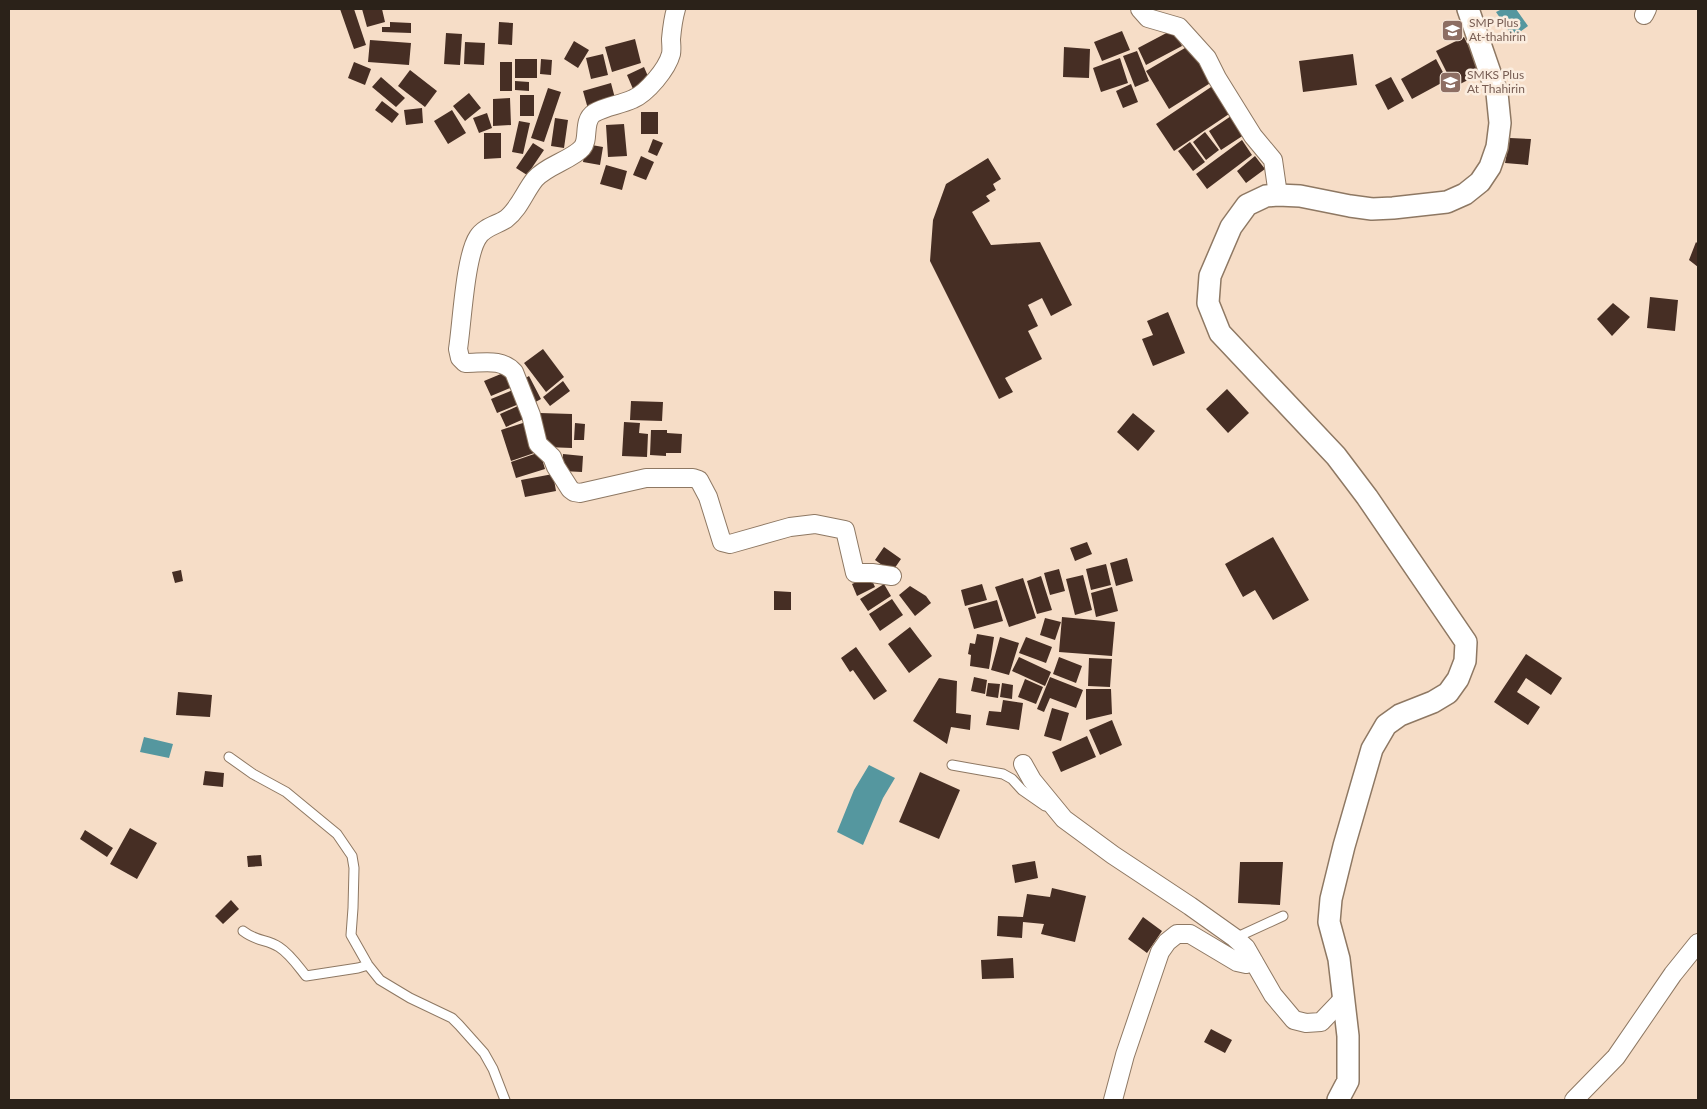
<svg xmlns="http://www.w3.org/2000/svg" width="1707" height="1109" viewBox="0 0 1707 1109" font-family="Lato,sans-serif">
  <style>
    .water { fill: #55979f }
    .building { fill: #462e24 }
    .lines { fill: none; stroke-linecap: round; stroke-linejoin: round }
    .service-casing { stroke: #8e7863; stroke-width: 11 }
    .minor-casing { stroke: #8e7863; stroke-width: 20 }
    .tertiary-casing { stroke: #8e7863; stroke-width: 24 }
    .service { stroke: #fff; stroke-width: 9 }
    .minor { stroke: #fff; stroke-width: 18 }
    .tertiary { stroke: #fff; stroke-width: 21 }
    .labels { text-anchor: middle; stroke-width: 5; stroke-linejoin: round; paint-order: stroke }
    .education-label { font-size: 12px; fill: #785e54; stroke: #fbeddf; text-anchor: start }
  </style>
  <rect width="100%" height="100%" fill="#f6ddc7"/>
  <path class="water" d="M1502 9H1516L1528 26 1513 37 1496 12Z
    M144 737 173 744 169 758 140 752Z
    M869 765 895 778 883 798 863 845 837 832 854 790Z"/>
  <path class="building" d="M340 9H354L366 45 354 49Z
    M362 9H382L385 22 367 27Z
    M390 22 411 23V33L382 32V27H390Z
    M499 22 513 23 512 45 498 44Z
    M1174 29 1182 46 1146 65 1138 48Z
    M1122 31 1130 50 1102 61 1094 42Z
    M446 33 462 34 460 65 444 64Z
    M1464 37 1482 73 1454 87 1436 51Z
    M635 39 641 63 612 72 605 47Z
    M370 40 411 43 409 65 368 62Z
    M574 41 589 50 578 68 564 59Z
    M465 42 485 43 484 65 464 64Z
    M1190 45 1212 82 1169 109 1146 71Z
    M1064 47 1090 49 1089 78 1063 77Z
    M1137 51 1149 81 1135 87 1123 56Z
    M603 54 608 75 591 79 586 58Z
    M1353 54 1357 85 1303 92 1299 61Z
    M1120 58 1128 83 1101 92 1093 68Z
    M515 59H537V78H515Z
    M541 59 552 60 551 75 540 74Z
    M1436 59 1447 80 1412 99 1401 79Z
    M354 62 371 69 365 85 348 78Z
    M500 62H512V91H500Z
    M644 67 650 81 633 89 627 75Z
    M410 70 437 91 425 107 398 86Z
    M381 77 405 98 396 107 372 87Z
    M1391 77 1404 101 1388 110 1375 85Z
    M515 81 529 82V91L515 90Z
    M611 83 616 102 588 109 583 91Z
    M1131 84 1138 102 1123 108 1116 91Z
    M1214 85 1232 112 1174 151 1156 124Z
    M548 88 561 92 544 142 531 138Z
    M469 93 481 108 465 121 453 106Z
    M520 95H534V116H520Z
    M510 98 511 125 493 126V99Z
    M382 101 399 114 392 123 375 110Z
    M422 108 423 123 406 125 404 110Z
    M452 110 466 133 448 144 434 121Z
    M641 112H658V134H641Z
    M487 113 492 128 479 133 473 118Z
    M1234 114 1247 133 1221 150 1209 131Z
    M555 118 568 120 564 148 551 146Z
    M519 121 530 123 523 154 512 152Z
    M624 124 627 156 608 157 606 125Z
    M1205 132 1219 150 1206 160 1193 142Z
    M484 133H501V158L484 159Z
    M1510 138 1531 139 1528 165 1505 163Z
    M653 139 663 143 657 156 648 152Z
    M1242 140 1252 155 1207 189 1196 174Z
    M1190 142 1205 162 1193 171 1178 151Z
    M533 143 544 150 527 175 516 168Z
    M586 144 603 147 600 165 583 162Z
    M641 156 654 162 646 180 633 175Z
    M1255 156 1265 169 1246 183 1237 171Z
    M988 158 1001 179 993 184 996 190 986 196 990 201 972 212 991 245 1040 242 1072 305 1051 316 1042 298 1028 305 1038 326 1028 331 1042 359 1005 378 1013 392 999 399 930 261 933 220 946 184Z
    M606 165 627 171 622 190 600 184Z
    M1696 242 1698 244V267L1689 260Z
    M1650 297 1678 300 1675 331 1647 328Z
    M1613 303 1630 317 1612 336 1597 319Z
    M1168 312 1185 353 1153 366 1142 339 1153 335 1147 321Z
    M543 349 564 377 546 392 524 363Z
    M508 371 515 386 491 396 484 381Z
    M529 376 541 399 530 405 519 382Z
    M563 381 570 391 550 406 543 397Z
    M1227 389 1249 413 1228 433 1206 409Z
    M513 390 519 404 497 413 491 399Z
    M631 401 663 402 662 421 630 420Z
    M520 405 526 418 506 427 500 414Z
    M540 413 572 414V448L546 447 539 441Z
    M1133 413 1155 431 1138 451 1117 432Z
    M526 422 537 452 511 461 501 430Z
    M624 422 640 423 639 433 648 434 647 457 622 456Z
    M575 423 585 424 584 440H574Z
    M651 430H667V433L682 434 681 453H666V456L650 455Z
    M540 452 545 469 516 478 511 462Z
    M563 454 583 456 582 472 562 471Z
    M553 474 556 491 525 497 521 480Z
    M1273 537 1309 600 1273 620 1255 590 1243 597 1225 564Z
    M1087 542 1092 554 1075 561 1070 548Z
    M884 547 901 559 892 572 875 560Z
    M1127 558 1133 581 1116 586 1110 563Z
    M1106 564 1111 585 1091 590 1086 569Z
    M1059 569 1065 591 1050 595 1044 573Z
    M181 570 183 581 175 583 172 572Z
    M1083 575 1092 610 1075 615 1066 579Z
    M870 576 875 587 857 596 852 584Z
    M1041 576 1052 610 1037 614 1027 581Z
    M1023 578 1036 618 1009 627 995 587Z
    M884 584 891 596 868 611 860 599Z
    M982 584 987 600 965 606 961 590Z
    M910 586 926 596 931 603 915 616 899 595Z
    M1112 587 1118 611 1096 617 1091 593Z
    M774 591 791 592V610H774Z
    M892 599 903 615 880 631 869 614Z
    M997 600 1003 621 974 629 968 608Z
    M1062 617 1115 622 1112 656 1059 652Z
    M1045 618 1061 622 1055 640 1040 635Z
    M910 627 932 656 909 673 888 644Z
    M977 634 994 637 989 669 970 666 971 655 968 654 970 643 975 644Z
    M1000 637 1019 643 1009 675 991 670Z
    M1026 637 1052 647 1046 663 1019 653Z
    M856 647 887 691 874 700 853 670 850 672 841 658Z
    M1526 654 1562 678 1551 695 1526 678 1517 692 1540 707 1528 725 1494 702Z
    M1019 657 1051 672 1045 686 1012 671Z
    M1059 657 1082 666 1076 683 1053 674Z
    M1089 658 1112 659 1110 687 1088 686Z
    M974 677 987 680 985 694 971 691Z
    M1050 677 1083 690 1076 708 1050 698 1044 712 1037 709Z
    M939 678 957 681 956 713 971 715 970 730 951 727 947 744 913 721Z
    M1025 679 1043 687 1036 704 1018 697Z
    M988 683 1000 684 998 698 986 696Z
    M1002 683 1013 685 1012 699 1000 697Z
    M1086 689H1111L1112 714 1086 720Z
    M178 692 212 695 210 717 176 715Z
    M1003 700 1023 703 1019 730 986 725 989 711 1001 712Z
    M1052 708 1069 713 1061 741 1044 736Z
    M1112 720 1122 745 1100 755 1089 730Z
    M1087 736 1096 757 1061 772 1052 752Z
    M205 771 224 773 223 787 203 785Z
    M920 772 960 790 939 839 899 822Z
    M130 828 157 843 137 879 110 864Z
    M85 830 113 848 107 857 80 839Z
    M261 855 262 866 248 867 247 856Z
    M1035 861 1038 878 1015 883 1012 865Z
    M1240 862H1283L1280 905 1238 903Z
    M1052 888 1086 896 1075 942 1041 934 1044 924 1023 922 1022 938 997 936 998 916 1023 917 1027 894 1050 897Z
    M231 900 239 909 223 924 215 916Z
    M1143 917 1162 931 1147 953 1128 939Z
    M1013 958 1014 978 982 979 981 960Z
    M1211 1029 1232 1040 1225 1053 1204 1042Z"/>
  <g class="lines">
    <defs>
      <path id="service" d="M229 757 253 774 286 792 337 834 352 856 354 868 353 908 351 935 368 965 380 980 410 998 452 1018 459 1025 484 1053 493 1069 505 1100
        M952 765 1003 774 1012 779 1022 790 1045 806
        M243 931C257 942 267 939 279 947 290 954 298 966 306 976L358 968 368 965
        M1235 938 1283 916"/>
      <path id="minor" d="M676 9C673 19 672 28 671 39 671 43 672 49 671 54 667 69 647 93 633 99 620 105 606 106 594 113 582 121 590 139 582 148 573 159 546 166 535 179 525 191 520 208 506 219 497 225 484 227 478 237 465 256 462 324 458 349L460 358 465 363C484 363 501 358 514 372L531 415 538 444 552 457 556 467 570 489 574 492 580 493 646 478H693L699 480 708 497 722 542 730 544 790 527 815 524 845 530 855 573H872L892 576
        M1140 9 1148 18 1179 27 1207 58 1217 78 1253 136 1273 160 1278 195
        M1644 15 1647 9
        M1023 764 1032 780 1064 819 1113 855 1190 906 1235 938 1246 948 1273 995 1294 1020 1306 1023 1321 1022 1344 998
        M1113 1100 1125 1055 1160 952 1167 942 1177 934H1190L1237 962 1246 964 1254 962
        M1574 1100 1616 1057 1673 974 1698 943"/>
      <path id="tertiary" d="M1338 1100 1348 1081V1036L1339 959 1329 922 1331 899 1344 846 1372 749 1386 725 1400 715 1433 702 1448 693 1458 679 1465 661 1466 642 1367 497 1336 456 1220 333 1208 303 1210 276 1231 227 1247 205 1266 196 1278 195 1300 196 1350 206 1372 209 1393 208 1447 202 1465 194 1480 182 1490 167 1497 147 1500 123 1497 93 1468 9"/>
    </defs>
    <use href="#service" class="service-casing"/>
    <use href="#minor" class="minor-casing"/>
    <use href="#tertiary" class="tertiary-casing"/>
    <use href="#service" class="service"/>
    <use href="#minor" class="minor"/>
    <use href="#tertiary" class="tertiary"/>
  </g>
  <defs>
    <symbol id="school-square" viewBox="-11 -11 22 22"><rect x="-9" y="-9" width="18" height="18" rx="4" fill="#8d6e63" stroke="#fbeddf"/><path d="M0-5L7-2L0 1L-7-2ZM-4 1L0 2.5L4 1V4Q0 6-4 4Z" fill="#fff"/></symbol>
  </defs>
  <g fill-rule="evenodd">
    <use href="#school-square" x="1440" y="18" width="25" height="25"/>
    <use href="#school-square" x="1438" y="70" width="25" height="25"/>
  </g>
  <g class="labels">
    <g class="education-label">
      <text x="1469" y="27">SMP Plus<tspan x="1469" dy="14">At-thahirin</tspan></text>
      <text x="1467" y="79">SMKS Plus<tspan x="1467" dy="14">At Thahirin</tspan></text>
    </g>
  </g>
  <rect width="1707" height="1109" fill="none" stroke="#2b2219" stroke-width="20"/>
</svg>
